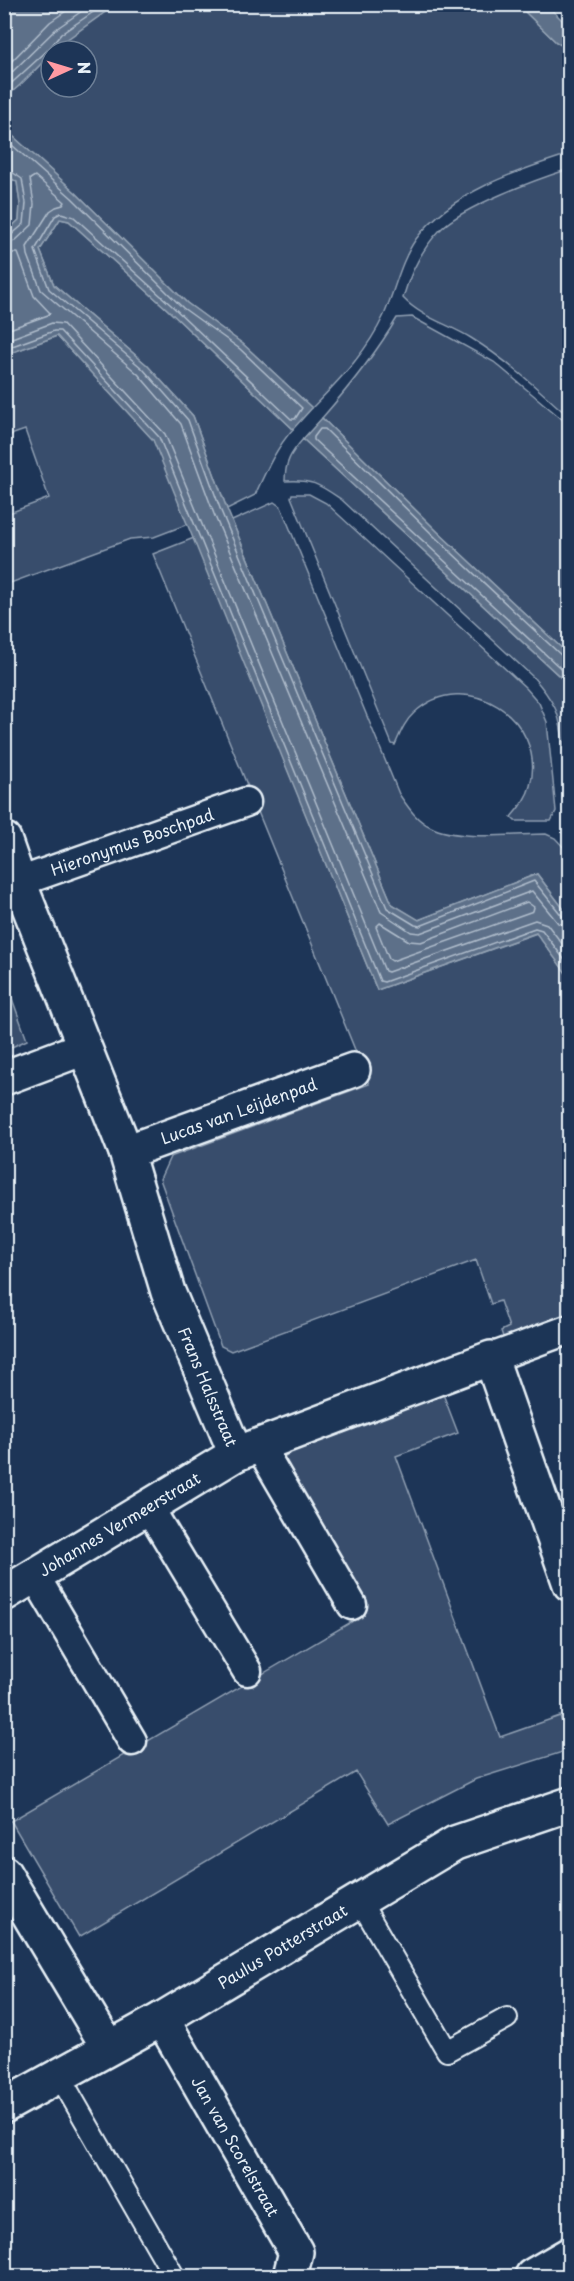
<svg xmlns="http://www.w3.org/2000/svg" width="574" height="2281" viewBox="0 0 574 2281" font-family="'Playpen Sans',sans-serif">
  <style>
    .green { fill: #374d6c; stroke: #909fb2; stroke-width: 1.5 }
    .water { fill: #5d7089; stroke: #95a4b5; stroke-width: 1.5 }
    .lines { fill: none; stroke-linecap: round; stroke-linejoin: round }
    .shore { stroke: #b0bdcc; stroke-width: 1.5 }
    .service-casing { stroke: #e8f1f8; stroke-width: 24 }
    .pedestrian-casing { stroke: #e8f1f8; stroke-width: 33 }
    .minor-casing { stroke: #e8f1f8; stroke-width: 38 }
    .service { stroke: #1d3557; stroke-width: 20 }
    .pedestrian { stroke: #1d3557; stroke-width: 28 }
    .minor { stroke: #1d3557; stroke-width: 33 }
    .labels { text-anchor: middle; stroke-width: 4.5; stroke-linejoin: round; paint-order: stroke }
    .street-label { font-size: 16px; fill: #e8f1f8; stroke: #1d3557 }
  </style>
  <rect width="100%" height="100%" fill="#1d3557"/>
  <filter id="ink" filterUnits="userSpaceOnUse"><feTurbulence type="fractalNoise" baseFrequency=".0167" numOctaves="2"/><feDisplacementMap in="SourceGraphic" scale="12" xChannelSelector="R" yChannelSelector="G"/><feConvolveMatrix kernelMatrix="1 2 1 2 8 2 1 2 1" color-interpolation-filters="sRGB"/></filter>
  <g filter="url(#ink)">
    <path class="green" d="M115 5H518L556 42 569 50V154C516 171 451 192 416 239 400 262 395 290 384 315 367 352 340 379 312 408L243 344 187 303 76 193 5 129 4 98 20 85 51 54V87H87V51H53L65 39Z
      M569 169H570L569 417C538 389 507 360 471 338 448 324 421 317 403 298 410 273 422 249 440 230 463 206 538 179 569 169Z
      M5 175 17 182 20 204 19 220 5 233Z
      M60 219 69 221 167 309 293 429C276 448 266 471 255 495L227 509 193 416 147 365 54 285 40 250Z
      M412 317 494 362 569 425V655L440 534 322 418C350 386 375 355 397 318Z
      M57 336 153 439 188 524 154 537 130 539 5 585 4 515 49 498 25 430 5 437V355Z
      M303 439 569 685V823C567 794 566 731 555 708 549 696 542 687 533 677L342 500C320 485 313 479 285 481 285 462 291 453 303 439Z
      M292 494H309L326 503 526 688 539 703 547 722 556 811 551 821H515L511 817C519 808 527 798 530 786 548 719 465 665 414 713 404 722 400 734 395 745L392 744 291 497Z
      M274 502 281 507 399 794C408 807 416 820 431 827 457 841 516 834 546 834L555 838 569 853V916L537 874 418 920 392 904 232 521Z
      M194 538 377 990 537 933 569 977V1326L507 1349 501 1331 509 1327 500 1301 491 1304 476 1260 231 1351 221 1346 160 1179 170 1157 369 1084 153 554Z
      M5 982H6L27 1040 5 1050Z
      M443 1394 458 1433 396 1456 500 1737 560 1716 569 1742V1750L476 1779 388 1824 356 1772 79 1937 11 1821 365 1614 277 1461 307 1442Z"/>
    <path class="water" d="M5 4H115V5L51 51V54L20 85 5 98Z
      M518 5H547L569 27V50L556 42Z
      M5 129 76 193 187 303 243 344 312 408 293 429 167 309 69 221 60 219 40 250 54 285 147 365 193 416 227 509 392 904 419 920 537 874 569 916V977L536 933 377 990 153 440 57 336 5 355V233L19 220 20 204 17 182 5 175Z
      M322 418 440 534 569 655V685L303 439Z"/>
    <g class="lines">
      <path class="shore" d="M4 69 50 22 76 4
        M4 80 56 29 92 4
        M4 90 49 49 61 34 105 4
        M4 138 72 198 183 308 240 349 302 408 295 419H291L171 305 74 217 61 213 55 216 35 250 49 289 143 369 188 420 221 511 387 908 415 925 420 926 534 881 563 917 570 919
        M4 170H9L22 179 26 203 24 224 10 236 4 237
        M4 244 15 241 32 225 34 204 30 179 35 176 65 202 63 205 56 207 50 211 27 247 28 255 41 290 138 374 181 424 214 514 381 912 411 932 420 933 532 891 558 923 570 927
        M4 253H18L34 296 50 313 48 315 4 331
        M4 341 52 323 63 324 165 434 385 971 388 972 535 920 547 924 570 954
        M4 349 54 331H60L159 437 380 981 384 982 535 928 542 930 570 967
        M570 659 563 657 436 538 325 429H320L314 437V440L570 677
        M527 902 534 907 533 911 392 961 389 959 376 927 380 923 409 941 421 942Z"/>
      <defs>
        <path id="service" d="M359 1899 447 2051 507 2018
          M59 2075 174 2276"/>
        <g id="pedestrian">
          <path id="s1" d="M19 882 246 802"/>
          <path d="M491 1358 570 1329"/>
          <path d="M259 1445 352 1605"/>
          <path d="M148 1506 247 1671"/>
          <path d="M35 1576 132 1741"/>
        </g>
        <g id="minor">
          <path id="s2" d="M4 839 19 882 126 1152 168 1292 236 1454 491 1358 570 1584"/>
          <path d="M4 1078 84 1048"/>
          <path id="s3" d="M126 1152 353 1070"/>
          <path id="s4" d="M4 1594 236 1454"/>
          <path d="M4 1873 108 2047"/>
          <path id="s5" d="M162 2019 296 2252 290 2276"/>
          <path id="s6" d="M4 2106 162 2019 455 1843 570 1804"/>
          <path d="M532 2276 570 2254"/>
        </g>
      </defs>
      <use href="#service" class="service-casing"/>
      <use href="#pedestrian" class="pedestrian-casing"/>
      <use href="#minor" class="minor-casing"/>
      <use href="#service" class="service"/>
      <use href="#pedestrian" class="pedestrian"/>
      <use href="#minor" class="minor"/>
    </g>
  </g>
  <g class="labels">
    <g class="street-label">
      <text dy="6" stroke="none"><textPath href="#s1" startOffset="120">Hieronymus Boschpad</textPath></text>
      <text dy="6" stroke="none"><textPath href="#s3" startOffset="120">Lucas van Leijdenpad</textPath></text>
      <text dy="6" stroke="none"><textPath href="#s2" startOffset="585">Frans Halsstraat</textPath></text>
      <text dy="6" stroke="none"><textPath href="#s4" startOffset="135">Johannes Vermeerstraat</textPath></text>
      <text dy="6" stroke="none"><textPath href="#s6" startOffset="321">Paulus Potterstraat</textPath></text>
      <text dy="6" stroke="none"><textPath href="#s5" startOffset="147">Jan van Scorelstraat</textPath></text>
    </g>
  </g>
  <rect width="574" height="2281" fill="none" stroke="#1d3557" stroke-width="24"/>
  <rect x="12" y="12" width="550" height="2257" fill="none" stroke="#e8f1f8" stroke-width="2" filter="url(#ink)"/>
  <g transform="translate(69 69) rotate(86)"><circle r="28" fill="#1d3557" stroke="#6e8097" stroke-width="1.5"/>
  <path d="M0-4.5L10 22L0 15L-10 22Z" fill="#ff9aa2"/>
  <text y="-9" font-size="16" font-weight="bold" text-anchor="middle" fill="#e8f1f8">N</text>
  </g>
</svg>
